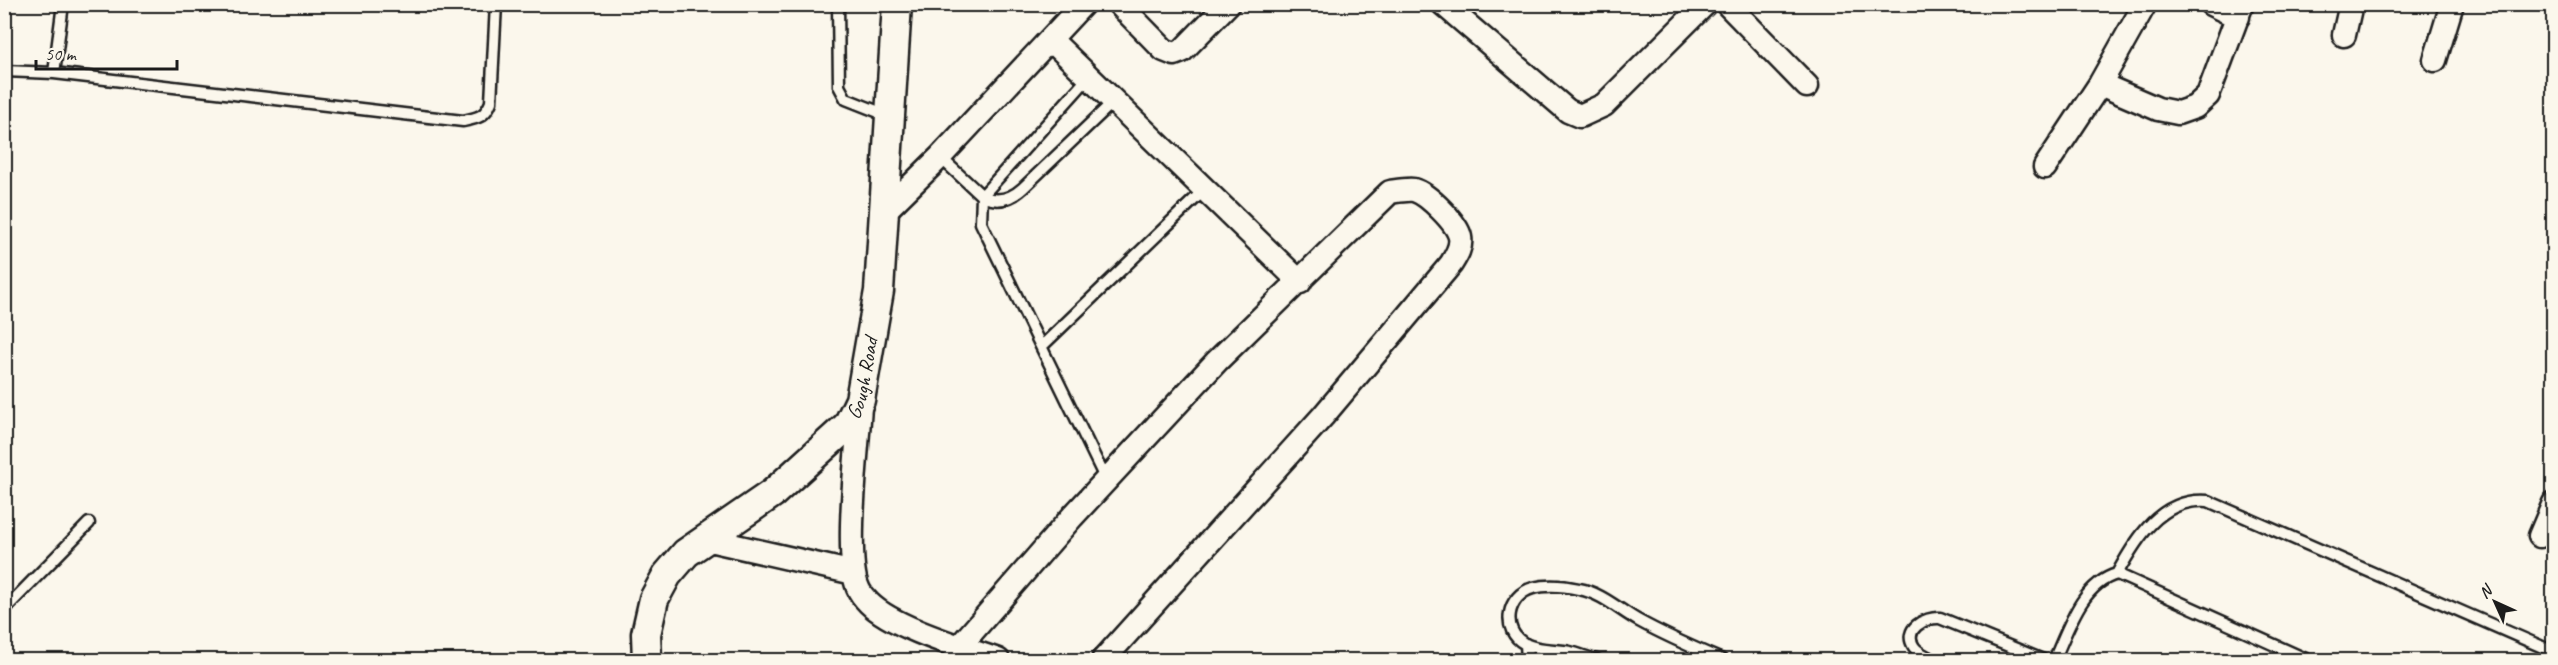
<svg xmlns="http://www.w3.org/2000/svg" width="2558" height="665" viewBox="0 0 2558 665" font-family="Caveat,sans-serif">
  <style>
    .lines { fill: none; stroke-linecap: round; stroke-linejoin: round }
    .service-casing { stroke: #1c1c1c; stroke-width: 15 }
    .minor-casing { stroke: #1c1c1c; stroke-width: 27 }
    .tertiary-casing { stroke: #1c1c1c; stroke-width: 33 }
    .service { stroke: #fbf7ec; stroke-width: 10 }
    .minor { stroke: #fbf7ec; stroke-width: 22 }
    .tertiary { stroke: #fbf7ec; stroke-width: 28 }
    .labels { text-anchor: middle; stroke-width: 4.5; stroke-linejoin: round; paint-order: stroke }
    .street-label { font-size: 21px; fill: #1c1c1c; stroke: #fbf7ec }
  </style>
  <rect width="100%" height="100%" fill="#fbf7ec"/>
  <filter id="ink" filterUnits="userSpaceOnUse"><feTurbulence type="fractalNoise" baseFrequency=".0167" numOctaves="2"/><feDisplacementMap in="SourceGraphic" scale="12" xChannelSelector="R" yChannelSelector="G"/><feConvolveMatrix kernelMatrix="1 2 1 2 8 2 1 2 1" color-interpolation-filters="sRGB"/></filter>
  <g filter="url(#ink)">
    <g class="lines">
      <defs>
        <path id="service" d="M838 4 839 86 846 99 889 116
          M4 71 54 73 463 121C478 118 485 117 491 102L496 4
          M54 73 63 4
          M1088 78 982 196 981 223 1106 480
          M940 157 982 196C997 203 1011 199 1023 188L1113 102
          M1042 346 1204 190
          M2117 574C2136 539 2161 497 2208 501L2554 652
          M4 610 89 523
          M1526 644 1527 660
          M1597 660C1588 658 1579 654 1570 652 1556 649 1539 651 1525 644 1500 630 1507 595 1533 588 1548 584 1565 586 1579 589 1602 593 1619 610 1639 621 1666 636 1694 648 1722 660
          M1935 660C1928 657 1919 654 1914 647 1902 629 1925 617 1940 618L2043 660
          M2054 660C2068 630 2081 584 2117 574L2308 660"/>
        <path id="minor" d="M1119 4 1164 50 1174 54 1182 51 1228 4
          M1443 4 1568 111 1580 116 1604 105 1705 4
          M1727 4 1807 86
          M2211 4 2238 17
          M2344 35 2351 4
          M1051 40 1300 282
          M2435 60 2452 4
          M2100 84 2158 109 2178 113 2195 107 2208 95 2242 4
          M2045 167 2100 84 2145 4
          M885 211 940 157 1083 4
          M860 406C858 444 844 558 858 588 860 593 865 599 869 603 894 628 964 648 998 660
          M2540 536 2554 503
          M705 539 854 573
          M959 647 1072 517 1217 361 1390 192C1397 191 1407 189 1414 190 1428 194 1457 223 1460 237 1462 247 1456 256 1451 264L1323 416 1103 660"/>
        <g id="tertiary">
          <path id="s1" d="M647 660 646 634 654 599 667 575 686 553 773 493 848 425 860 400 879 291 897 4"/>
        </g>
      </defs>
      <use href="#service" class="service-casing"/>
      <use href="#minor" class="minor-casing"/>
      <use href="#tertiary" class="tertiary-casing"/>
      <use href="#service" class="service"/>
      <use href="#minor" class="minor"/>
      <use href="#tertiary" class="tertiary"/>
    </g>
  </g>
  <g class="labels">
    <g class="street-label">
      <text dy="7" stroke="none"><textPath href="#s1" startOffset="375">Gough Road</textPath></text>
    </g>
  </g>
  <rect width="2558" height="665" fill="none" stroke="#fbf7ec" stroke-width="24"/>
  <rect x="12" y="12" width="2534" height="641" fill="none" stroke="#1c1c1c" stroke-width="2" filter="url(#ink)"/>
  <g transform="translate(2495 602) rotate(315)" stroke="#fbf7ec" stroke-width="4.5" paint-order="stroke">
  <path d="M0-4.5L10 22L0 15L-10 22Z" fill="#1c1c1c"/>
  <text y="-9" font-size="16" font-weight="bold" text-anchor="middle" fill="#1c1c1c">N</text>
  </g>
  <path d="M36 60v9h141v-9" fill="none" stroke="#1c1c1c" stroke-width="3"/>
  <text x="45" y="60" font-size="18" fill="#1c1c1c" stroke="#fbf7ec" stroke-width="4.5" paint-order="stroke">50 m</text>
</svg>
